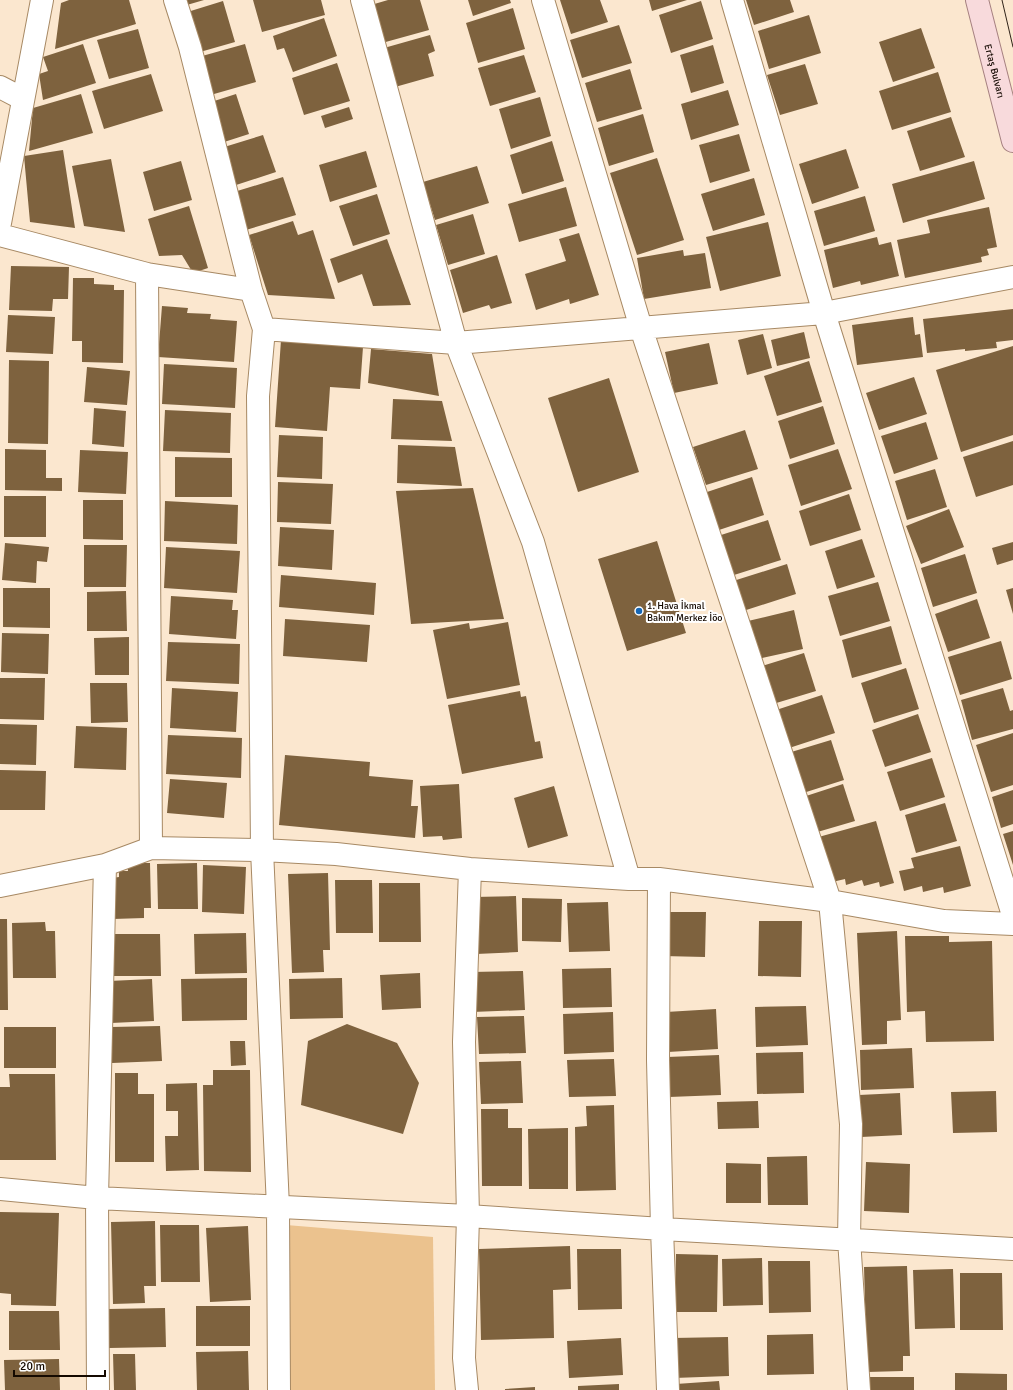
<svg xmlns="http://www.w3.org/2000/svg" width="1013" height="1390" viewBox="0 0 1013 1390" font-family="Signika,sans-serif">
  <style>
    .green { fill: #ebc28e }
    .building { fill: #7e623e }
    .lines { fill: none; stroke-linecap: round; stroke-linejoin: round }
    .minor-casing { stroke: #a78964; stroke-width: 24 }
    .major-casing { stroke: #a68180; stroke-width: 24 }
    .minor { stroke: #fff; stroke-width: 22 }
    .major { stroke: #f8dadc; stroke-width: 22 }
    .tram { stroke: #302319; stroke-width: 1 }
    .poi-dot { fill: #1767b5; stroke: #fff; stroke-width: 1.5 }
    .labels { text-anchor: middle; stroke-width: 4; stroke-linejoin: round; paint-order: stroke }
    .street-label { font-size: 10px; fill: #140900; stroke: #fff }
    .poi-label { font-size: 10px; fill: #140900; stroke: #fff; text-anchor: start }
  </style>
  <rect width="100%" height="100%" fill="#fbe7cf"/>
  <path class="green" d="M286 1225 433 1237 435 1390H287Z"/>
  <path class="building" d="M69 0H129L136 24 55 49 61 3Z
    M178 0H204L180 7Z
    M253 0H321L325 15 262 32Z
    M388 0H420L429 30 382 43 371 5Z
    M468 0H510L511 3 473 16Z
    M560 0H600L608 22 571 34Z
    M649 0H687L652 11Z
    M746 0H790L794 12 754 25Z
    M223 1 235 42 193 54 181 14Z
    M701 1 713 39 671 53 659 15Z
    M513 8 525 49 478 63 466 23Z
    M809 15 821 53 769 69 758 31Z
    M324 18 337 56 293 72 284 48 277 50 273 36Z
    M619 25 632 63 582 78 570 40Z
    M921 28 935 68 893 82 879 42Z
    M138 29 149 68 109 79 97 40Z
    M430 35 435 51 428 54 434 76 395 87 384 48Z
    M83 44 96 83 43 100 39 74 48 71 43 57Z
    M245 44 256 82 207 96 195 58Z
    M713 45 724 83 691 93 680 55Z
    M524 55 536 92 490 106 478 68Z
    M337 63 350 101 304 115 292 78Z
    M805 64 818 104 780 115 767 75Z
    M630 69 642 109 597 122 585 83Z
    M938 72 951 112 892 130 879 91Z
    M151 74 163 111 104 129 92 91Z
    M728 90 739 125 691 140 681 104Z
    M81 94 93 133 29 151 33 108Z
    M236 94 249 134 221 143 208 103Z
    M540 97 551 136 511 149 499 109Z
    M349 107 353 119 325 128 321 116Z
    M643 114 654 152 609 166 598 128Z
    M951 117 965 157 920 171 907 131Z
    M739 134 750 171 710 183 699 145Z
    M263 135 276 172 233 186 221 148Z
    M552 141 564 181 522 194 510 155Z
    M846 149 859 188 812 204 799 164Z
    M63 150 75 228 30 222 24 156Z
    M366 151 377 187 330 202 319 165Z
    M657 158 684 240 637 255 610 173Z
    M111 159 125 232 84 226 72 166Z
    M181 161 192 200 154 211 143 172Z
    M974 161 985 199 903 223 892 184Z
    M477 166 489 203 435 220 423 182Z
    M283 177 296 215 246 230 234 192Z
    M754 178 765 215 713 231 701 194Z
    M566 187 577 226 519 242 508 204Z
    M377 194 390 234 353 246 339 206Z
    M865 196 875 231 824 246 814 211Z
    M189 206 208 268 193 273 182 255 159 256 148 219Z
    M989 207 997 247 987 249 989 255 981 257 982 262 905 278 897 240 930 233 927 220Z
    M473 214 485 254 448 265 436 225Z
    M293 221 298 235 313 230 335 299 268 295 249 235Z
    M768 222 781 276 720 291 706 237Z
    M579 233 599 295 570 304 569 299 536 310 525 274 566 261 559 239Z
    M877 237 879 245 891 242 899 276 861 285 860 281 833 288 824 250Z
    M387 239 411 305 373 306 362 274 338 283 330 259Z
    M683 250 684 256 705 253 711 288 644 299 637 258Z
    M497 255 512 303 491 309 489 305 463 313 450 270Z
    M11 266 69 267 68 299H53L52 311 9 310Z
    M73 278H94V284L114 285V290H124L123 363 82 362V341H72Z
    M162 306 188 308 187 313 211 314 210 319 237 321 234 362 158 357Z
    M1013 309V340L996 342 997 348 965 351V349L927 353 923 319Z
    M8 315 55 317 53 354 6 352Z
    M913 317 915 335 920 334 923 357 857 365 852 325Z
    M804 332 810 358 777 366 771 340Z
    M763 334 772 368 747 375 738 340Z
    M281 340 363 347 360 389 330 387 327 431 275 427Z
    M709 343 718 384 674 393 665 352Z
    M1013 346V435L961 452 936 370Z
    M371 349 432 354 439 396 368 383Z
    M9 360 49 361 48 444 8 443Z
    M809 361 822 402 777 416 764 376Z
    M164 364 237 368 235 408 162 404Z
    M87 367 130 371 127 405 84 402Z
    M914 377 927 414 879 430 866 393Z
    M609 378 639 472 578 492 548 398Z
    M393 399 442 401 452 441 391 439Z
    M823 406 835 444 790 459 778 421Z
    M94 408 126 411 124 447 92 444Z
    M165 410 231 413 230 453 163 451Z
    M926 422 938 459 894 474 881 436Z
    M745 430 758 469 706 485 693 447Z
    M279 435 323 437 322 479 277 477Z
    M1013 441V485L976 497 963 457Z
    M398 445 455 447 462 486 397 483Z
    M5 449 46 450V478H62V491L5 490Z
    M838 449 852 489 801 506 788 465Z
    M80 450 128 452 126 494 78 492Z
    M175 457 232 458V497H175Z
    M935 469 947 507 907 520 895 481Z
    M752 477 764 515 719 530 707 492Z
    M278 482 333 484 331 524 277 522Z
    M473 488 504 619 411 624 396 491Z
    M849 494 861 530 810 546 799 511Z
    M4 496H46V537H4Z
    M83 500H123V540L83 539Z
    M165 501 238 505 237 544 164 541Z
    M949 509 964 547 921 564 906 526Z
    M768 520 781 560 734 575 721 535Z
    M280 527 334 530 332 570 278 566Z
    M862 539 875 577 837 589 825 551Z
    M657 541 686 633 627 651 598 559Z
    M1013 542V560L997 565 992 548Z
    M5 543 49 547 47 562 37 561 36 583 2 580Z
    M84 545H127L126 587H84Z
    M166 547 240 551 237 593 164 588Z
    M965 554 977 593 933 607 921 568Z
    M787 564 796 594 740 612 730 582Z
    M281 575 376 583 374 615 279 607Z
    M878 582 890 621 840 636 828 596Z
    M3 588H50V628L3 627Z
    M1013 588V614L1006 590Z
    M126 591 127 631H87V592Z
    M171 596 233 600 232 610H238L236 639 169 634Z
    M977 599 990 638 948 652 935 614Z
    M794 610 803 649 758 659 748 621Z
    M285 619 370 625 367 662 283 656Z
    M508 622 520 685 447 699 433 630 469 623 470 629Z
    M891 626 902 664 852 678 842 640Z
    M2 633 49 634 48 674 1 672Z
    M129 637V675H95L94 638Z
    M1001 641 1012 679 960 695 948 657Z
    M168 642 240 644 239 684 166 681Z
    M804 653 816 691 773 704 762 666Z
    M906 668 919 709 874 723 861 683Z
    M0 678H45L44 720 0 719Z
    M90 683H127L128 722 91 723Z
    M172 688 238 692 236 732 170 728Z
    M1003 688 1010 711 1013 710V729L972 740 961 700Z
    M520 691 521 697 526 696 535 742 540 741 543 758 462 774 448 705Z
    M822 695 835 733 783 750 770 712Z
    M918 714 931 752 885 767 872 730Z
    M0 724 37 725 36 765 0 764Z
    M76 726 127 728 126 770 74 768Z
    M1013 733V785L991 792 976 745Z
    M168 735 242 738 241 778 166 774Z
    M831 740 844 780 800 794 788 753Z
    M285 755 370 762 369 776 413 780 411 806H418L415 838 279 825Z
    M932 758 945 797 900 811 887 772Z
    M0 770 46 771 45 810H0Z
    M170 779 227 783 224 818 167 813Z
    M459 784 462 838 443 840 442 836 423 837 420 786Z
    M843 784 855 821 814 833 803 797Z
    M554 786 568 836 528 848 514 798Z
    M1013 790V824L1001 828 992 797Z
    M945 803 957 841 916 853 905 815Z
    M876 821 894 883 880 887 879 882 864 886 862 880 846 885 845 879 828 883 815 838Z
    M1013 831V865L1003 834Z
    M960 846 971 886 944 893 943 887 923 892 922 886 904 891 899 871 914 868 911 858Z
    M127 863H150L151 908H144V918L113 919 112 878 119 877V871H128Z
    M197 863 198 909H158L157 864Z
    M203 865 246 867 244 914 202 912Z
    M328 873 330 950H323L324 972 292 973 288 874Z
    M335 880H372L373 933H336Z
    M379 883H420L421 942H379Z
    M516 896 518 952 476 954 474 897Z
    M522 898 562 899 561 942 522 941Z
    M608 902 610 951 569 952 567 903Z
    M664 912H706L705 957 663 956Z
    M0 919H7L8 1010H0Z
    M759 921H802L801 977 758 976Z
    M45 922 46 931H55L56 978H13L12 923Z
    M897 931 901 1020 887 1021V1044L862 1045 857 933Z
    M246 933 247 973 195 974 194 934Z
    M108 934H160L161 976H109Z
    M905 936H949V942L992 941 994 1041 926 1042 925 1011 907 1012Z
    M611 968 612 1007 563 1008 562 969Z
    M523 971 525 1010 472 1012 471 972Z
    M420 973 421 1008 382 1010 380 975Z
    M247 978V1020L182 1021 181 979Z
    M342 978 343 1018 290 1019 289 979Z
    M152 979 154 1021 111 1023 109 981Z
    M806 1006 808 1045 756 1047 755 1007Z
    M716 1009 718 1049 668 1052 666 1012Z
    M613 1012 614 1052 564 1054 563 1014Z
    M524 1016 526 1053 479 1054 477 1017Z
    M347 1024 397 1043 419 1083 403 1134 301 1105 308 1041Z
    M160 1026 162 1061 112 1063 111 1027Z
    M4 1027H56V1068H4Z
    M230 1041H245L246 1065 231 1066Z
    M912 1048 914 1088 861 1090 860 1050Z
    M803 1052 804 1093 757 1094 756 1053Z
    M719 1055 721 1095 669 1097 667 1057Z
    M614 1059 616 1096 569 1097 567 1060Z
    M521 1061 523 1103 481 1104 479 1062Z
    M213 1070H250L251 1172 204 1171 203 1085H213Z
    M115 1073H138V1094H154V1162H115Z
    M9 1074H55L56 1160H0V1087H10Z
    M197 1083 199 1170 166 1171 165 1136H178V1111H166V1084Z
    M996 1091 997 1132 953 1133 951 1092Z
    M900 1093 902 1135 861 1137 859 1095Z
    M758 1101 759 1128 718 1129 717 1102Z
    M614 1105 616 1190 576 1191 575 1127 587 1126 586 1106Z
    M481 1109H508V1128H522V1186H482Z
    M568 1128V1189H529L528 1129Z
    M807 1156 808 1205H768L767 1157Z
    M866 1162 910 1164 909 1213 864 1211Z
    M726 1163 761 1164V1203H726Z
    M0 1212 59 1213 56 1306 11 1305V1294L0 1293Z
    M155 1221 156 1286H144L145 1303 113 1304 111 1222Z
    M160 1225H199L200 1282H161Z
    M248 1226 251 1300 210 1302 206 1228Z
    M570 1246 571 1289 553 1290 554 1338 481 1340 479 1249Z
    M577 1249H621L622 1309 578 1310Z
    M676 1254 718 1255 717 1312H675Z
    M762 1258 763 1305 723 1306 722 1259Z
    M768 1261H810L811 1312 769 1313Z
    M907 1266 910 1356H903V1371L867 1372 864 1267Z
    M953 1269 955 1328 915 1329 913 1270Z
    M960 1273H1002L1003 1330H960Z
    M196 1306H250V1346H196Z
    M165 1308 166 1347 109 1348 108 1309Z
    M9 1311H59L60 1350H9Z
    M813 1334 814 1374 767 1375V1335Z
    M728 1337 729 1376 674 1378 673 1338Z
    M621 1338 623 1375 569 1378 567 1341Z
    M248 1351 249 1390H197L196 1352Z
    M113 1354H135L136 1390H114Z
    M59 1359 60 1390H5L4 1360Z
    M955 1373 1007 1374V1390H955Z
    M867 1377H914V1390H867Z
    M719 1381 720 1390H676V1384Z
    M619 1384V1390H578V1386Z
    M535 1387V1390H505V1389Z"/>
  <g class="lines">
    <defs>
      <path id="minor" d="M175 0 190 47 251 290 264 329 258 396 262 850 278 1207 279 1390
        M362 0 456 343 533 542 629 879
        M543 0 641 328 830 901 851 1124 849 1239 859 1390
        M732 0 824 313 1013 915
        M0 87 23 99
        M0 223 42 0
        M0 235 147 274 251 290
        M147 274 151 848
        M264 329 456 343 824 313 1013 277
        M659 879 658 1060 662 1229 668 1390
        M0 886 105 865 151 848 262 850 336 854 470 869 629 879H659L830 901 944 921 1013 924
        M0 1189 97 1198 468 1216 662 1229 1013 1249
        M98 1390 97 1198 105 865
        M467 1390 464 1358 468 1216 464 1042 470 869"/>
      <g id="major">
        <path id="s1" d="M977 0 1013 141"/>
      </g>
    </defs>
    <use href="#minor" class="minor-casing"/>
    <use href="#major" class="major-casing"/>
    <use href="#minor" class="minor"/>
    <use href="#major" class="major"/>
    <path class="tram" d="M1002 0 1013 47"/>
  </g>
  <circle class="poi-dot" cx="639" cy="611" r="4"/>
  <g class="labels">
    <g class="street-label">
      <text dy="4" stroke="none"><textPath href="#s1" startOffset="73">Ertaş Bulvarı</textPath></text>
    </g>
    <g class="poi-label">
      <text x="647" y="609">1. Hava İkmal<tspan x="647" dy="12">Bakım Merkez İöo</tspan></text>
    </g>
  </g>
  <path d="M14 1370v6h91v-6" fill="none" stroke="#140900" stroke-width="2"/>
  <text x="20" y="1370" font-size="12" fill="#140900" stroke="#ffffff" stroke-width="3" paint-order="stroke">20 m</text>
</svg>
